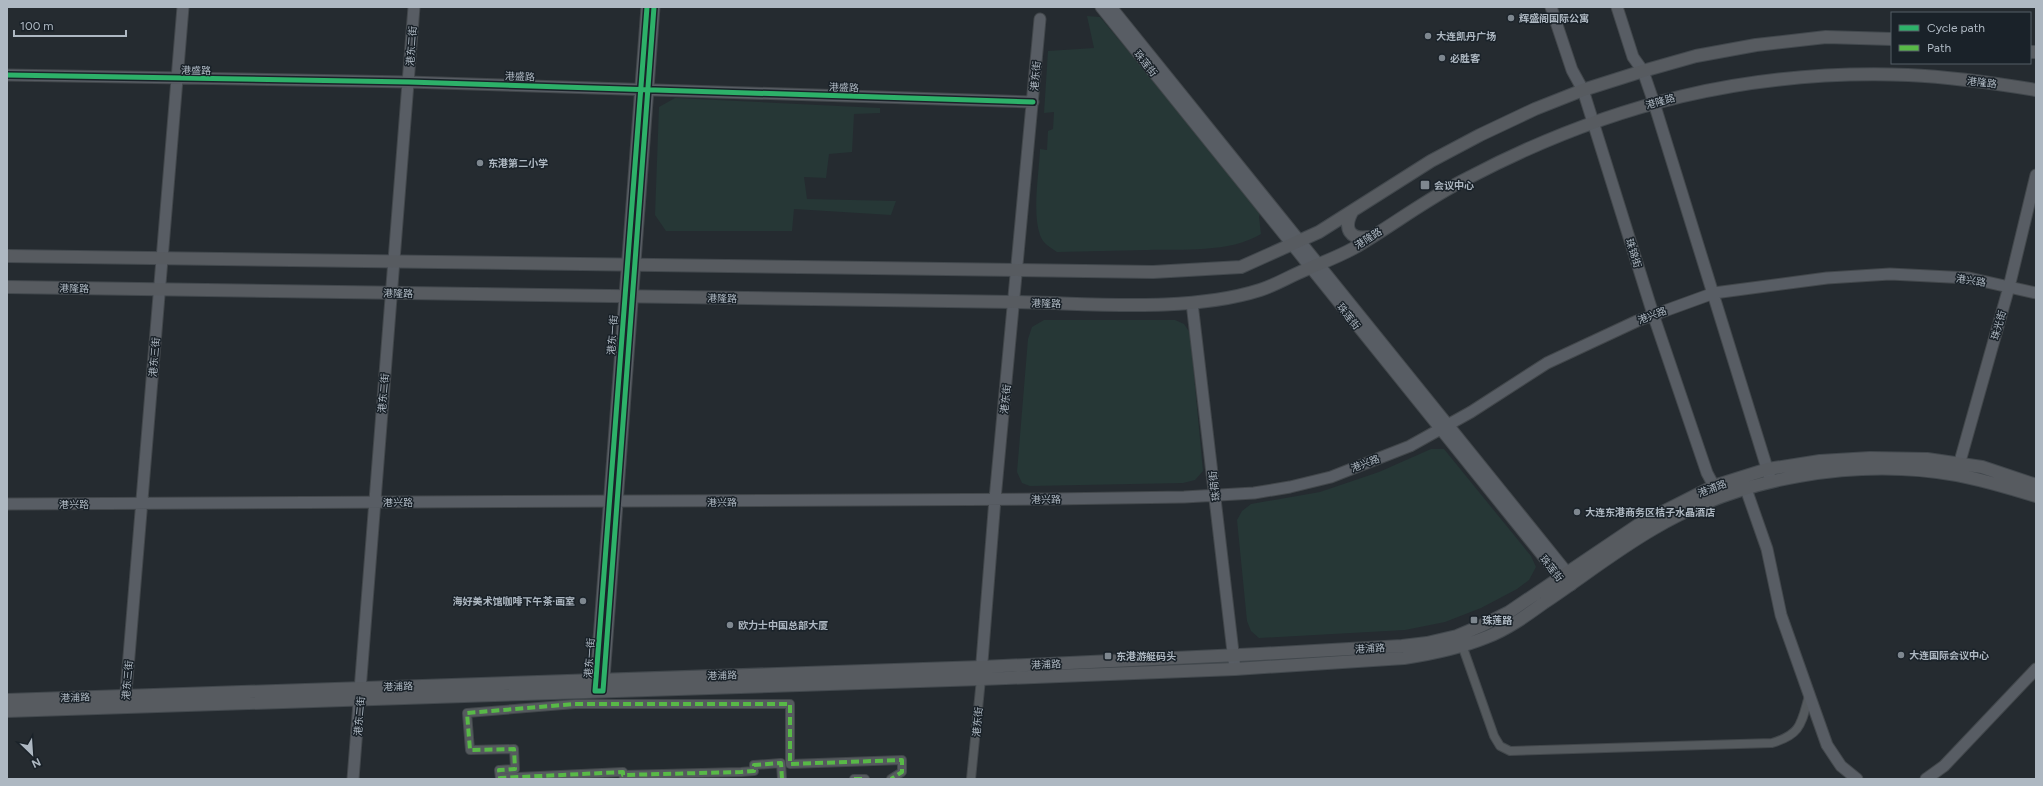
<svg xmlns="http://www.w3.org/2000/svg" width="2043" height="786" viewBox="0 0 2043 786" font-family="Figtree,'Noto Sans SC',sans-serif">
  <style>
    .green { fill: #263736 }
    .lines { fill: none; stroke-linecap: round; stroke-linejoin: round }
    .street-casing { stroke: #42474b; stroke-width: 10 }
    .secondary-casing { stroke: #42474b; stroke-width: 13 }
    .primary-casing { stroke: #42484d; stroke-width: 14 }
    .street { stroke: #555a5e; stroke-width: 8 }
    .secondary { stroke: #585d64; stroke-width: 11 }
    .primary { stroke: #575b60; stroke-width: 12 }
    .quiet { stroke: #58b947; stroke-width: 4; stroke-dasharray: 8 4; stroke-linecap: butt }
    .cycleway-casing { stroke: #1a2229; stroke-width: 8 }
    .cycleway { stroke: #2db169; stroke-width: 5 }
    .poi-dot { fill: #7e878f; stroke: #1a2229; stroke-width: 1.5 }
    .labels { text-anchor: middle; stroke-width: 3; stroke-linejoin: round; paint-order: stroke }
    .poi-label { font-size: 10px; font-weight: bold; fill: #aeb8c2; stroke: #1a2229; text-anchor: start }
    .street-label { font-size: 10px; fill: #aeb8c2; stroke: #1a2229 }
  </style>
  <rect width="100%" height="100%" fill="#252b30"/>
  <path class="green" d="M1087 16 1100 17 1261 210 1259 217 1261 234C1230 253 1181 249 1147 250 1117 251 1087 251 1057 252 1050 247 1043 244 1040 235 1032 212 1039 174 1040 149L1047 150 1048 131 1053 129 1054 112 1044 113 1048 51 1094 48Z
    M675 98 880 108V113L854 114 852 152 829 154 826 178 804 177 807 199 896 201 891 215 794 209 792 231H666L655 215 659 107Z
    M1044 320H1175L1184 324 1190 333 1203 471 1195 480 1183 483 1030 486 1022 483 1017 472 1028 339 1032 327Z
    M1431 449H1444L1531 556 1536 567 1529 580 1517 589 1481 608 1445 622 1405 630 1259 638 1251 631 1247 621 1237 520 1242 511 1251 504 1320 492 1379 472Z"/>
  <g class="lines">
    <defs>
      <path id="street" d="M1462 645 1494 736 1500 746 1510 751 1772 743C1802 734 1801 723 1809 696
        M782 779 781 763 754 765V771L741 772 623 775V772L500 778 499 770 515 769 514 749 470 750 467 713 575 704H790V764L902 760V772L891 779
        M854 779H865
        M971 779 981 679"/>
      <path id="secondary" d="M647 7 596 679 595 691H603L654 7
        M1101 7 1567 586 1571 585 1573 580 1111 7
        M1551 7 1572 70 1583 90 1653 314 1707 473 1714 486 1719 493
        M1617 7 1633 57 1643 71 1654 103 1771 481
        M7 75 409 82 1033 102
        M1192 303 1235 669
        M1957 472 2009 287 2036 175
        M1746 489 1767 549 1781 615 1827 745 1841 766 1857 779
        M7 504 1052 499 1184 497 1254 493 1290 487 1331 477 1410 446 1471 412 1547 363 1637 321 1714 293 1827 278 1890 274 1969 278 2036 293
        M981 674 995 499 1040 19
        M125 704 183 7
        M353 779 414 7
        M1926 779 1944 766 2036 669"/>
      <path id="primary" d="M2030 52H2036
        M1352 212C1343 229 1350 240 1369 237
        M7 256 1153 272 1241 267 1319 232 1431 161 1480 135 1535 109 1583 90 1643 71 1696 56 1756 45 1826 37 1892 39
        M7 287 1014 302C1090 303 1188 313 1260 290 1276 285 1290 276 1305 270 1321 263 1338 257 1354 248 1393 225 1428 198 1468 178 1609 104 1748 69 1908 75 1951 77 1994 83 2036 90
        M7 700 982 667 1260 654 1402 646 1427 643 1457 636 1483 625 1509 612 1641 523 1714 486 1768 469 1820 461 1870 458 1927 459 1982 467 2036 485
        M7 711 981 679 1235 669 1404 658C1431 654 1460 648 1487 637 1508 629 1527 615 1545 602 1581 578 1615 551 1653 529 1740 477 1857 457 1957 475 1984 480 2010 488 2036 496"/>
    </defs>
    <use href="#street" class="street-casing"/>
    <use href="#secondary" class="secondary-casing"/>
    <use href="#primary" class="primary-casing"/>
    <use href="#street" class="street"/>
    <use href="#secondary" class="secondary"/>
    <use href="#primary" class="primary"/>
    <path class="quiet" d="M782 779 781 763 754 765V771L741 772 623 775V772L500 778 499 770 515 769 514 749 470 750 467 713 575 704H790V764L902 760V772L891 779
      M854 779H865"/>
    <defs>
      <path id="cycleway" d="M647 7 596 679 595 691H603L654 7
        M7 75 409 82 1033 102"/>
    </defs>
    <use href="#cycleway" class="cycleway-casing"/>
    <use href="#cycleway" class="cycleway"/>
  </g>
  <g class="poi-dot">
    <circle cx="1511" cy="18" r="4"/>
    <circle cx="1428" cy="36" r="4"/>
    <circle cx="1442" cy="58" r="4"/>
    <circle cx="480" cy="163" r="4"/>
    <rect x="1420" y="180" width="10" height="10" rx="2"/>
    <circle cx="1577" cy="512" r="4"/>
    <circle cx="583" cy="601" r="4"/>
    <rect x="1470" y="616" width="8" height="8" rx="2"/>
    <circle cx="730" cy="625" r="4"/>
    <circle cx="1901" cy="655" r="4"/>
    <rect x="1104" y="652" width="8" height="8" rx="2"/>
  </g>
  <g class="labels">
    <g class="poi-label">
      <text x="1519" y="22">辉盛阁国际公寓</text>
      <text x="1436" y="40">大连凯丹广场</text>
      <text x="1450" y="62">必胜客</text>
      <text x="488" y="167">东港第二小学</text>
      <text x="1434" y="189">会议中心</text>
      <text x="1585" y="516">大连东港商务区桔子水晶酒店</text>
      <text x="575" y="605" text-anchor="end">海好美术馆咖啡下午茶·画室</text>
      <text x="1482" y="624">珠莲路</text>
      <text x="738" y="629">欧力士中国总部大厦</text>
      <text x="1909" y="659">大连国际会议中心</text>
      <text x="1116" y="660">东港游艇码头</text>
    </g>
    <g class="street-label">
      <text transform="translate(411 46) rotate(-86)" y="4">港东二街</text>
      <text transform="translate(1146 63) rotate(51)" y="4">珠莲街</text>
      <text transform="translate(196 70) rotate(1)" y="4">港盛路</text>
      <text transform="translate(520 76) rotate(2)" y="4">港盛路</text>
      <text transform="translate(1035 76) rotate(-85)" y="4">港东街</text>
      <text transform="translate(1982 82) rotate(7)" y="4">港隆路</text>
      <text transform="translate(844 87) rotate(2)" y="4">港盛路</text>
      <text transform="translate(1660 101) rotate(-16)" y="4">港隆路</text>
      <text transform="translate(1368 238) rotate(-33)" y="4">港隆路</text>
      <text transform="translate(1634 253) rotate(73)" y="4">珠锦街</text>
      <text transform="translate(1971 280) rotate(8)" y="4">港兴路</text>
      <text transform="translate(74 288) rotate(1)" y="4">港隆路</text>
      <text transform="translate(398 293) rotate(1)" y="4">港隆路</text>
      <text transform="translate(722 298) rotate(1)" y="4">港隆路</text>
      <text transform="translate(1046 303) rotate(1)" y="4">港隆路</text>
      <text transform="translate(1652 315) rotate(-21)" y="4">港兴路</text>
      <text transform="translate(1349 316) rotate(51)" y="4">珠莲街</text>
      <text transform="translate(1998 325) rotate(-74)" y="4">珠光街</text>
      <text transform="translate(612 335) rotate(-86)" y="4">港东一街</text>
      <text transform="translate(154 357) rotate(-85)" y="4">港东三街</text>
      <text transform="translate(383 393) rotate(-85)" y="4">港东二街</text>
      <text transform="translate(1005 399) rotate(-84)" y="4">港东街</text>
      <text transform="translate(1365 463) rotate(-21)" y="4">港兴路</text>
      <text transform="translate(1214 486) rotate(-97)" y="4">珠荷街</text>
      <text transform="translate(1712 488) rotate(-21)" y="4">港浦路</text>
      <text transform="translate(1046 499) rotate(-1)" y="4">港兴路</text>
      <text x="398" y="506">港兴路</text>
      <text transform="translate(722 502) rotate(-1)" y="4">港兴路</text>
      <text x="74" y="508">港兴路</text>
      <text transform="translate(1552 568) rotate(51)" y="4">珠莲街</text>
      <text transform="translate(1370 648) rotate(-4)" y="4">港浦路</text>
      <text transform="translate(589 658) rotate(-86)" y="4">港东一街</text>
      <text transform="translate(1046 664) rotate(-3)" y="4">港浦路</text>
      <text transform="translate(722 675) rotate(-2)" y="4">港浦路</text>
      <text transform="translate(127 680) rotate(-85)" y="4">港东三街</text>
      <text transform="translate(398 686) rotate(-2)" y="4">港浦路</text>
      <text transform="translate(75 697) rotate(-2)" y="4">港浦路</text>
      <text transform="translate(359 716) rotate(-85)" y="4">港东二街</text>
      <text transform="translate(977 722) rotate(-85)" y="4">港东街</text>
    </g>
  </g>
  <rect width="2043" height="786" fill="none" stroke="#aeb8c2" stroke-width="16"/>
  <rect x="1891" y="12" width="140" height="52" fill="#1a2229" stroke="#555e66"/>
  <rect x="1899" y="25" width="20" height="6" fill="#2db169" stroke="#555e66"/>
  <text x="1927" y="32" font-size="12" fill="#aeb8c2">Cycle path</text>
  <rect x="1899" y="45" width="20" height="6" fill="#58b947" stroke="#555e66"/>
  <text x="1927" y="52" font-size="12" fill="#aeb8c2">Path</text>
  <g transform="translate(32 754) rotate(155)" stroke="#1a2229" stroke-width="3" paint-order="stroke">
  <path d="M0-3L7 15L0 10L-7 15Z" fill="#aeb8c2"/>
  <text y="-6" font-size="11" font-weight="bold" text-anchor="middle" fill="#aeb8c2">N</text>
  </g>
  <path d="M14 30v6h112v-6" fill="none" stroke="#aeb8c2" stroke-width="2"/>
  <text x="20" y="30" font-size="12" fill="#aeb8c2" stroke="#1a2229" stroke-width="3" paint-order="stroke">100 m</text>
</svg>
